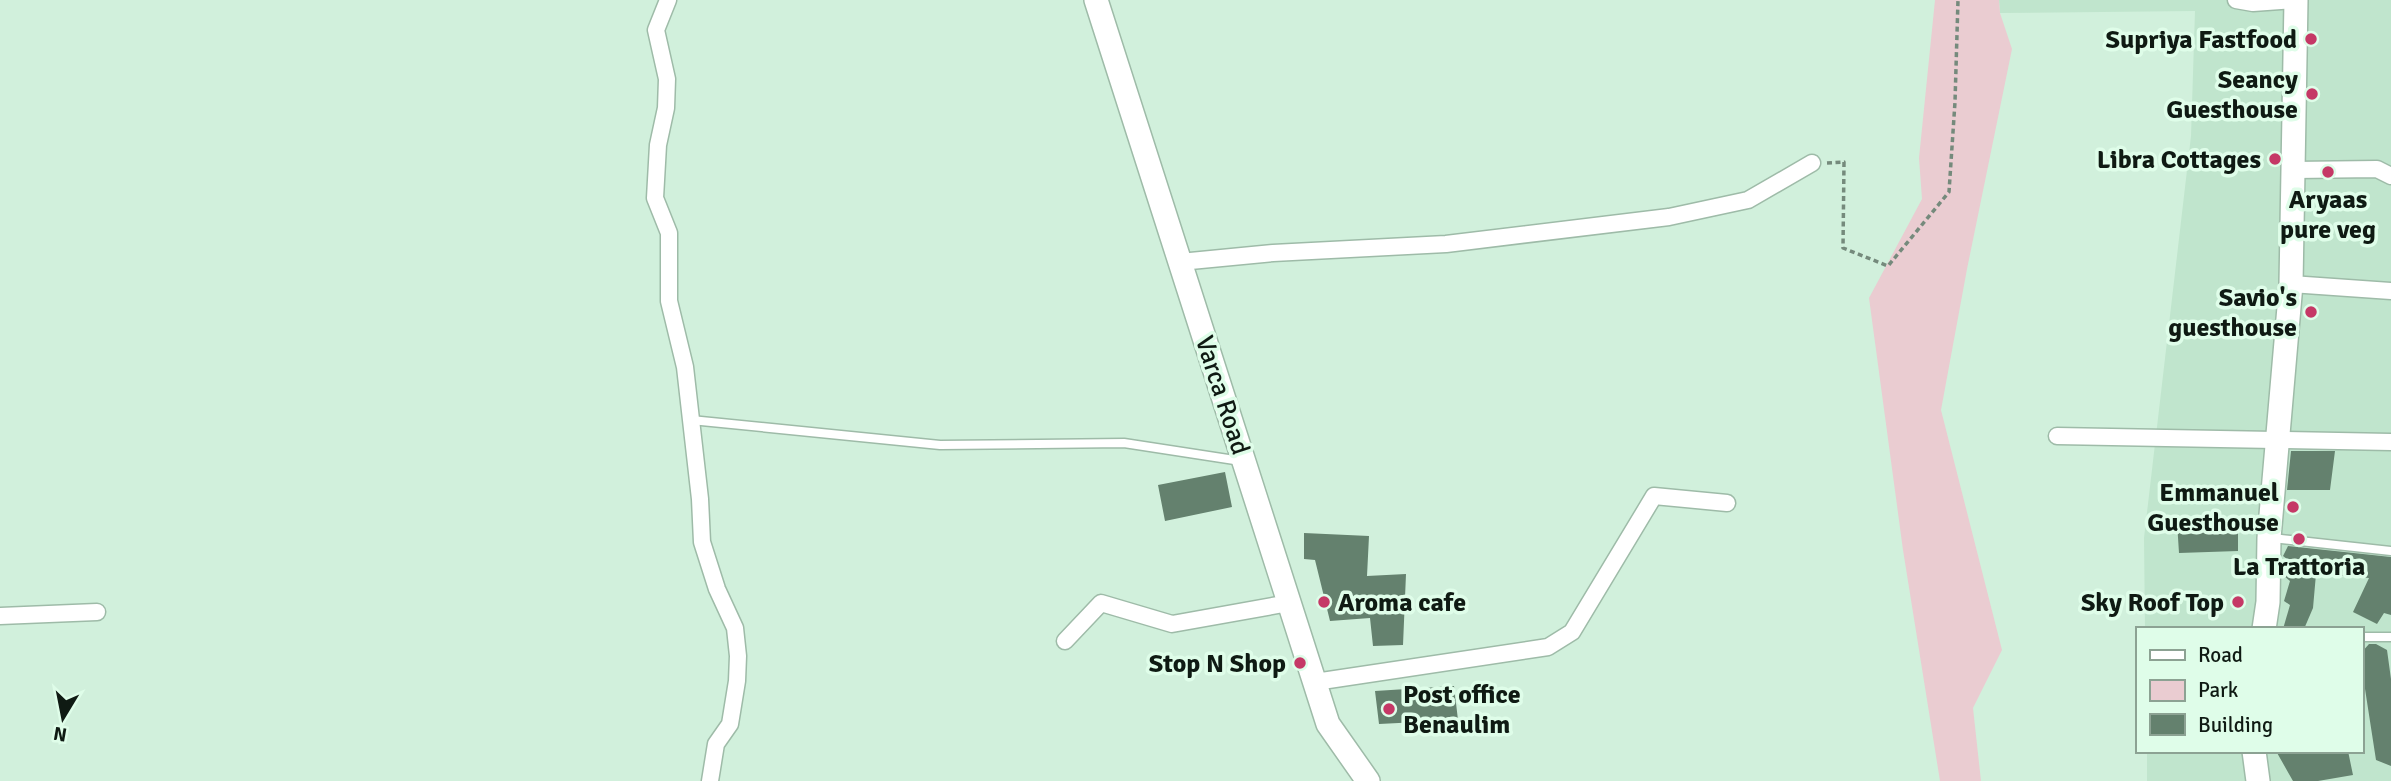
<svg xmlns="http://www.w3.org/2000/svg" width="2391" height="781" viewBox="0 0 2391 781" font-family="Signika,sans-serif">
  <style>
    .built { fill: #c0e5cd }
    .green { fill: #eaccd1 }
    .building { fill: #64816e }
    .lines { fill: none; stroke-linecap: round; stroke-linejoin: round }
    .lane-casing { stroke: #9ebba8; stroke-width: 11 }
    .street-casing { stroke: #9ebba8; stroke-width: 19 }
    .secondary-casing { stroke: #9ebba8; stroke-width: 26 }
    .path { stroke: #758a7c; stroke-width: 3.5; stroke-dasharray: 5 3.5; stroke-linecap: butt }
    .lane { stroke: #fff; stroke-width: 8 }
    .street { stroke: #fff; stroke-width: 16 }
    .secondary { stroke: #fff; stroke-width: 23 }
    .poi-dot { fill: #c53866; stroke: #dffde9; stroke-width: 2.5 }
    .labels { text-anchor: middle; stroke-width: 7; stroke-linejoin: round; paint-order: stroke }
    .poi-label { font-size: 26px; font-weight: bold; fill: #0f1a13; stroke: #dffde9; text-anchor: end }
    .street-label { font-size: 26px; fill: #0f1a13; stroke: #dffde9 }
  </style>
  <rect width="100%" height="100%" fill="#d1f0dc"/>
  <path class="built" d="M1999 0H2391V781H2147V751H2361V629H2145L2144 538 2191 136 2195 11 2000 13Z"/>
  <path class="green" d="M1935 0H1999L2000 13 2012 49 1967 269 1941 410 2002 650 1973 708 1981 781H1940L1903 550 1869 298 1922 199 1919 158Z"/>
  <path class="building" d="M2291 451H2335L2330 490H2287Z
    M1225 472 1232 507 1165 521 1158 485Z
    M2238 521V551L2179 553 2177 522Z
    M1304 533 1369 536 1367 576 1406 574 1403 645 1373 646 1370 618 1330 621 1315 560 1304 559Z
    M2288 546 2391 557V615L2384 613 2377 624 2353 612 2369 578 2316 574 2313 608 2304 629H2283L2290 605 2284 601 2290 581 2284 576 2291 562 2283 556Z
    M2369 644H2376L2387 650 2391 679V766L2376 760 2361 663V653Z
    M1454 686 1458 720 1379 724 1375 691Z
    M2276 751H2348L2353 775 2318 781H2293Z"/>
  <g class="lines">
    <defs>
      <path id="lane" d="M691 420 940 445 1124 443 1241 461
        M2272 538 2391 551
        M2361 637H2391"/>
      <path id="street" d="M668 0 656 30 667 79 666 108 658 145 655 198 669 233V301L685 367 700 499 702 542 717 589 735 628 738 656 737 681 730 724 716 744 710 781
        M2236 0 2253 3 2296 0
        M2294 170 2377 169 2391 176
        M1180 262 1273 253 1446 244 1669 217 1748 200 1812 163
        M2291 284 2391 291
        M2057 436 2391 442
        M0 616 97 612
        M1065 641 1101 603 1172 624 1289 603
        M1315 682 1548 647 1572 632 1654 496 1727 503"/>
      <path id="secondary" d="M1096 0 1328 724 1368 781
        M2264 629 2268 602 2269 538 2291 284 2296 0
        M2254 751 2258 781"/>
    </defs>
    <use href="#lane" class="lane-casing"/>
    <use href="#street" class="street-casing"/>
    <use href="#secondary" class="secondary-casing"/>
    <path class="path" d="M1827 163 1844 162 1843 248 1888 266 1949 192 1955 102 1958 0"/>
    <use href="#lane" class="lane"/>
    <use href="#street" class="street"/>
    <use href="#secondary" class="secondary"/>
  </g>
  <g class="poi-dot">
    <circle cx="2311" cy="39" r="7"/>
    <circle cx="2312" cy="94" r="7"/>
    <circle cx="2275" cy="159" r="7"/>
    <circle cx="2328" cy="172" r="7"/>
    <circle cx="2311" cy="312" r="7"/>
    <circle cx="2293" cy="507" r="7"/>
    <circle cx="2299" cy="539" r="7"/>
    <circle cx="1324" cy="602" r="7"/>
    <circle cx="2238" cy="602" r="7"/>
    <circle cx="1300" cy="663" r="7"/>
    <circle cx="1389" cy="709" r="7"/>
  </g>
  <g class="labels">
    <g class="poi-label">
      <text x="2297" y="48">Supriya Fastfood</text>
      <text x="2298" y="88">Seancy<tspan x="2298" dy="30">Guesthouse</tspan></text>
      <text x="2261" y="168">Libra Cottages</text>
      <text x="2328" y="208" text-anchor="middle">Aryaas<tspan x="2328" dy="30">pure veg</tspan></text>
      <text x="2297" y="306">Savio's<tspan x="2297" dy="30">guesthouse</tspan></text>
      <text x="2279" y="501">Emmanuel<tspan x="2279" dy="30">Guesthouse</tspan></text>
      <text x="2299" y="575" text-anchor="middle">La Trattoria</text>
      <text x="1338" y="611" text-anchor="start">Aroma cafe</text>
      <text x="2224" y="611">Sky Roof Top</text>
      <text x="1286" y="672">Stop N Shop</text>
      <text x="1403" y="703" text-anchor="start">Post office<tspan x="1403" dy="30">Benaulim</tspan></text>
    </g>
    <g class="street-label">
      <text transform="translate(1223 395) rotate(72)" y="9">Varca Road</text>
    </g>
  </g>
  <rect x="2136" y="627" width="228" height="126" fill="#dffde9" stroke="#8ca293" stroke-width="2"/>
  <rect x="2150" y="650" width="35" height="10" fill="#ffffff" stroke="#8ca293" stroke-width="2"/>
  <text x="2198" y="662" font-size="21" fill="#0f1a13">Road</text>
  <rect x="2150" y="680" width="35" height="21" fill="#eaccd1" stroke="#8ca293" stroke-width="2"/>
  <text x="2198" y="697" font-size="21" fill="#0f1a13">Park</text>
  <rect x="2150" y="714" width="35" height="21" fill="#64816e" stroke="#8ca293" stroke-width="2"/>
  <text x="2198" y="732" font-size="21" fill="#0f1a13">Building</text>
  <g transform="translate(63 718) rotate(190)" stroke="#dffde9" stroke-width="5" paint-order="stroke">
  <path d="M0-5L12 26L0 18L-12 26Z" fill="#0f1a13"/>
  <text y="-10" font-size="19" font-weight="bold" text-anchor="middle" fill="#0f1a13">N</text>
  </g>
</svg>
